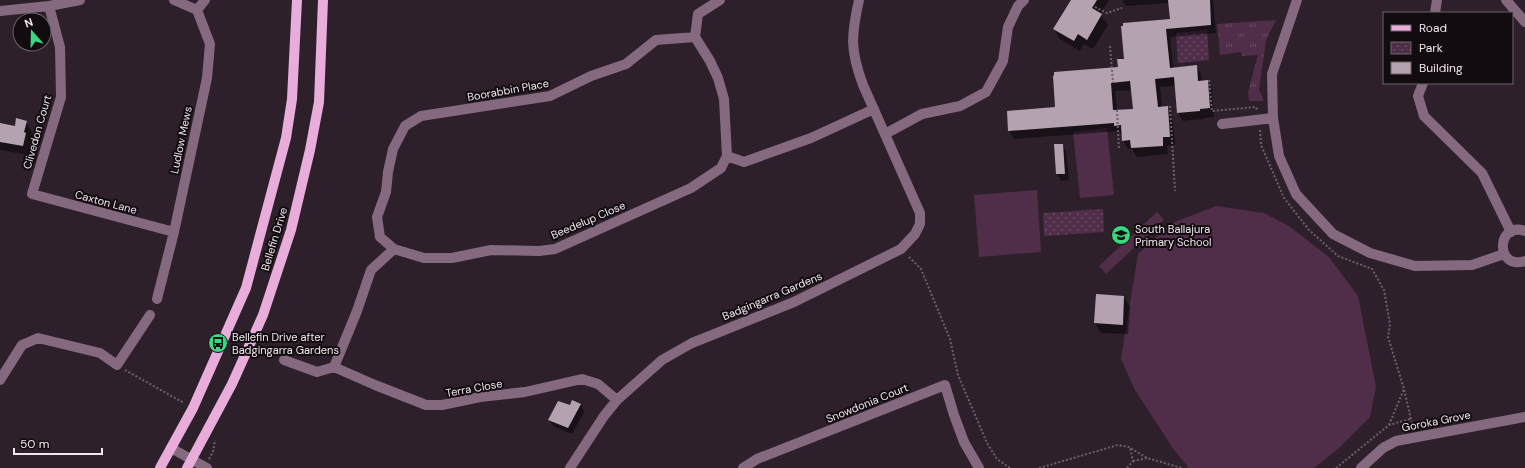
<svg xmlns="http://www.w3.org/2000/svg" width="1525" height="468" viewBox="0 0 1525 468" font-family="'DM Sans',sans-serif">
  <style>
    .grass { fill: url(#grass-tufts) }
    .park { fill: url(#park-dots) }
    .pitch { fill: #502d49 }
    .shadow { fill: #0007; fill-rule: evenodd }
    .building { fill: #b4a2b0; fill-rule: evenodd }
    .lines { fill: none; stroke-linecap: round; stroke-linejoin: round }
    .path { stroke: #6d606a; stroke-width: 2; stroke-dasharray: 2 2; stroke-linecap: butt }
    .minor { stroke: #85697f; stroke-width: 10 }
    .major { stroke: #e8addb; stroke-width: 10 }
    .labels { text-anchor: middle; stroke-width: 4; stroke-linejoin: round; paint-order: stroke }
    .street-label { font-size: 11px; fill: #f1e7ee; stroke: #120c11 }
    .poi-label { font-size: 11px; fill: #f1e7ee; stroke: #120c11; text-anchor: start }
  </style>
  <defs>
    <pattern id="grass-tufts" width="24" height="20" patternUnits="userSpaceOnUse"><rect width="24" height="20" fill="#502d49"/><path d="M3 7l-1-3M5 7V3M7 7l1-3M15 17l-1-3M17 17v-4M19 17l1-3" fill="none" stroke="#6a4b64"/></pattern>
    <pattern id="park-dots" width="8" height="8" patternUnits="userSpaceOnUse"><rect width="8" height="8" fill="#502d49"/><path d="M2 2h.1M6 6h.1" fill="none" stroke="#6a4b64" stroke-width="1.8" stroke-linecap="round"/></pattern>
  </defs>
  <rect width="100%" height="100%" fill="#2e202b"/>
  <path class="grass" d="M1276 20 1266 40 1259 90 1263 98V101H1249L1248 92 1258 55 1242 56 1241 52 1220 55 1217 24Z"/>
  <path class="park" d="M1207 30 1209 60 1178 63 1176 33Z
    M1103 209 1104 232 1044 236 1043 213Z"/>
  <path class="pitch" d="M1107 128 1114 195 1080 198 1073 132Z
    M1037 190 1041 252 979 257 974 195Z
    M1216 206 1264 213 1289 226 1329 257 1358 296 1376 387 1370 417 1339 448 1314 468H1189L1174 450 1135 390 1121 359 1138 254 1170 224Z
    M1157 212 1164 220 1106 274 1099 266Z"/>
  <path class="shadow" d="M1072 0H1109L1100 14 1108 25 1093 49 1084 44 1080 51 1060 39 1054 29Z
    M1122 0H1213L1216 33 1170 37 1173 68 1196 66 1201 74 1202 81H1207L1212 89 1214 117 1204 118V119L1183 121 1178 113 1175 86 1160 87 1162 107H1168L1172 115 1175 145 1167 146 1168 154 1137 157 1132 149H1128L1123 141V134H1120L1119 131 1014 139 1009 131 1056 108 1119 68 1125 60 1171 20 1169 3 1126 6ZM1132 90 1134 110 1117 111 1115 91Z
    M26 122 32 132 29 155 0 150V124L16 127Z
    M1055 145H1062L1066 151 1069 180 1061 181 1057 174Z
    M1124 297 1130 307 1128 334 1101 333 1095 323Z
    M573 402 581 405 584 412 572 434 553 426 549 419 571 406Z"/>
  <path class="building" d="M1071 0H1097L1092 8 1102 14 1087 40 1078 34 1074 41 1053 29Z
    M1168 0H1210L1211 25 1166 29 1170 68 1197 65 1198 81 1208 80 1210 108 1200 109V111L1177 113 1174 77 1155 79 1158 107 1168 106 1170 137H1163V146L1131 148 1130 140 1122 141 1121 125 1114 126V123L1008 131 1007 111 1055 107 1053 76 1054 75V72L1118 67 1117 59H1124L1121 26H1123V23L1170 19ZM1130 81 1133 109 1113 110 1111 83Z
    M16 118 27 121 24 132 26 133 23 146 0 142V123L15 126Z
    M1054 144H1063L1065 174H1056Z
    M1096 294 1124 296 1123 325 1094 323Z
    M572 400 581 404 568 428 548 420 558 401 570 405Z"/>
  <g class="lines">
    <path class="path" d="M1095 7 1107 13 1122 8
      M1110 46 1113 83
      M1209 80 1212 111 1256 107 1257 110
      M1170 106 1175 191
      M1117 110 1119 150
      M1260 130 1261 145 1284 198 1309 230 1338 256 1372 269 1384 290 1390 324 1388 337 1404 389 1413 428
      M909 257 921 269 950 339 958 375 987 443 997 459 1010 468
      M125 370 184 403
      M1389 425 1404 389
      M209 459 213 452 215 440
      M1133 461 1147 458
      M1039 468 1118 445 1129 447 1147 458 1182 468
      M1127 468 1133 461 1130 448
      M1336 468 1389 425 1410 419"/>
    <path class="minor" d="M1297 0 1272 74 1273 118 1279 156 1296 194 1333 234 1370 253 1415 266 1472 265 1504 254
      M1506 0 1525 22
      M49 6 60 47 61 97 32 194 174 232
      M197 10 205 0
      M0 11 49 6 80 0
      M1435 13 1437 0
      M695 37 710 61 718 78 724 99 727 156 721 168 691 188 555 249 539 251 491 250 452 258H424L394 249 380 237 377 217 386 192 388 172 393 149 405 126 421 116 550 96 591 76 626 64 656 40 695 37 698 14 720 0
      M1423 83 1418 96 1424 116 1482 173 1511 232
      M1222 124 1273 118
      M885 134 922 114 960 106 986 92 1003 61 1008 27 1018 6 1024 0
      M727 156 744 162 811 138 874 109
      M1525 231C1497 221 1494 270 1525 261
      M394 249 371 270 357 311 334 367 375 385 426 405H442L480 397 525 392 582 379 598 384 617 400
      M157 299 174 232 207 78 210 44 197 10 174 0
      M284 360 317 372 334 367
      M0 380 22 345 38 338 100 353 117 365 150 315
      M171 448 207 468
      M570 468 604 416 617 400 662 360 692 343 794 302 901 249 915 234 920 224V213L863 85C850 50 851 36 859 0
      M743 468 757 459 945 385 954 415 964 442 979 468
      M1361 468 1383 448 1396 441 1525 417"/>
    <path class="major" d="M160 468 193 408 246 288 286 138 292 99 297 0
      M187 468 232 384 263 315 291 230 310 150 319 102 323 0"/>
  </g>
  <defs>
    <symbol id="school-disc" viewBox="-11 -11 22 22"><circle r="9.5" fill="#38d880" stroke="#120c11"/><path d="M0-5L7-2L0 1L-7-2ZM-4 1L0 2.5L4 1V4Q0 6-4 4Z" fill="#111"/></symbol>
    <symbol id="bus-disc" viewBox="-11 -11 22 22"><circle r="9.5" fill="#38d880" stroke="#120c11"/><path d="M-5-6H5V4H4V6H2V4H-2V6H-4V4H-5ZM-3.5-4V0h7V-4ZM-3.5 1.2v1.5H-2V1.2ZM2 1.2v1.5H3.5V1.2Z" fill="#111"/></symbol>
  </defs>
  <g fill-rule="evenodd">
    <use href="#school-disc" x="1110" y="224" width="22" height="22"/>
    <use href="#bus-disc" x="207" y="332" width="22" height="22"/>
  </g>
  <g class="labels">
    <g class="street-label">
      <text transform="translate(508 90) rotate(-10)" y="4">Boorabbin Place</text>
      <text transform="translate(37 132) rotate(-74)" y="4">Clivedon Court</text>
      <text transform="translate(181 140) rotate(-78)" y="4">Ludlow Mews</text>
      <text transform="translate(106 202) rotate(15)" y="4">Caxton Lane</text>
      <text transform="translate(588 220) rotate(-23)" y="4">Beedelup Close</text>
      <text transform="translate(274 239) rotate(-73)" y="4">Bellefin Drive</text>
      <text transform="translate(772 296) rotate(-23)" y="4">Badgingarra Gardens</text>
      <text transform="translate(474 388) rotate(-10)" y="4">Terra Close</text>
      <text transform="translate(867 403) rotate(-22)" y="4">Snowdonia Court</text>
      <text transform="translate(1436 421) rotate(-11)" y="4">Goroka Grove</text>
    </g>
    <g class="poi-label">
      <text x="1135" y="233">South Ballajura<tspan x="1135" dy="13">Primary School</tspan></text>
      <text x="232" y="341">Bellefin Drive after<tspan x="232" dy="13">Badgingarra Gardens</tspan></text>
    </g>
  </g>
  <rect x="1383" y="12" width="130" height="72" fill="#120c11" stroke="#6b6469"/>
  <rect x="1391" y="25" width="20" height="6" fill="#e8addb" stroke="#6b6469"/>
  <text x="1419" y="32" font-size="12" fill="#f1e7ee">Road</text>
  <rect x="1391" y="42" width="20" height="12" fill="url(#park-dots)" stroke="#6b6469"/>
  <text x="1419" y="52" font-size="12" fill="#f1e7ee">Park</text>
  <rect x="1391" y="62" width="20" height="12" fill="#b4a2b0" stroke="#6b6469"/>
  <text x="1419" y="72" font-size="12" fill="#f1e7ee">Building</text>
  <g transform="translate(32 32) rotate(340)"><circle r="19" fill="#120c11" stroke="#6b6469"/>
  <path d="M0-3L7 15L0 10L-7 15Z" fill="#38d880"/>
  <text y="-6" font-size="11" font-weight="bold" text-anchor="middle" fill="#f1e7ee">N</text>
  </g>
  <path d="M14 448v6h88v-6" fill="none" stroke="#f1e7ee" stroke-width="2"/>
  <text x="20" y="448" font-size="12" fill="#f1e7ee" stroke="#120c11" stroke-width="3" paint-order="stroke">50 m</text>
</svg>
